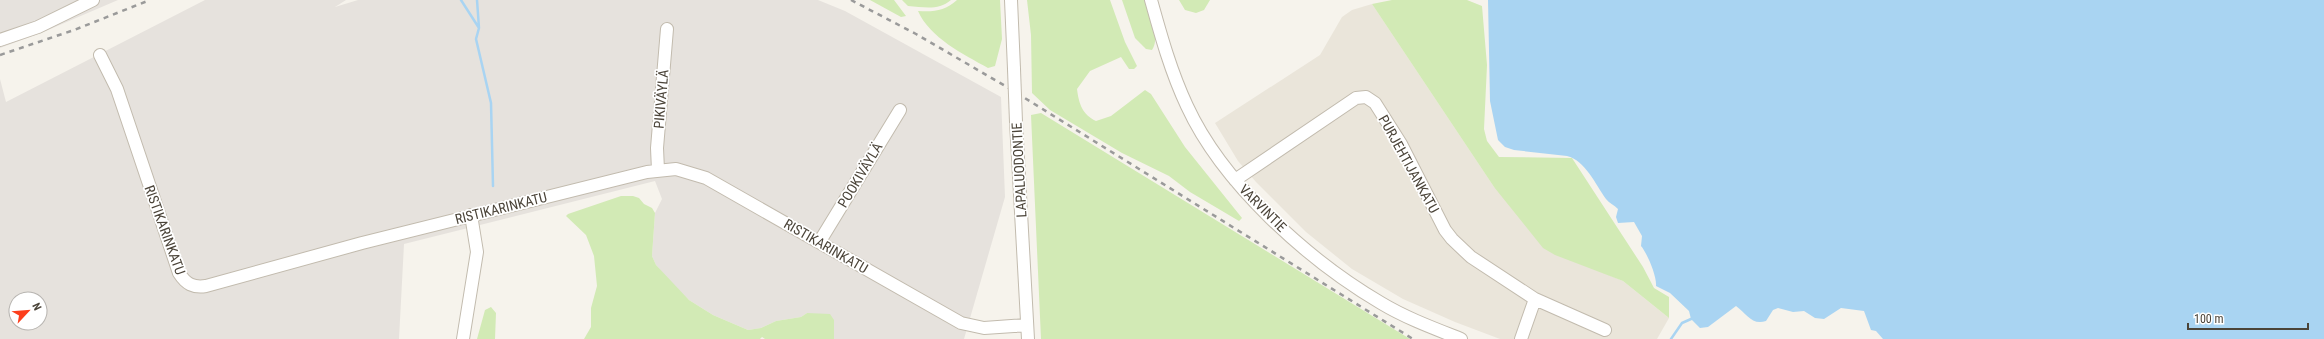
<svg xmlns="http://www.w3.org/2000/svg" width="2324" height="339" viewBox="0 0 2324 339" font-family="'Roboto Condensed',sans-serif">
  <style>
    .residential { fill: #eae5da }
    .industrial { fill: #e6e2dd; fill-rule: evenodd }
    .green { fill: #d2eab5 }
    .water { fill: #a9d4f2 }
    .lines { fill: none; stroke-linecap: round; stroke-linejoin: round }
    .stream { stroke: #a9d4f2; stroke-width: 2.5 }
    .minor-casing { stroke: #c2bbae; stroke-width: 14 }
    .minor { stroke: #fff; stroke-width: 12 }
    .rail { stroke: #9a9a9a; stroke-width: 2.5; stroke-dasharray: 5 5; stroke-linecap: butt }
    .minor-bridge-casing { stroke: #c2bbae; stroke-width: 14; stroke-linecap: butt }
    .minor-bridge { stroke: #fff; stroke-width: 12 }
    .labels { text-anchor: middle; stroke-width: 3.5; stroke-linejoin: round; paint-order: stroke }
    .street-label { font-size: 14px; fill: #4b4439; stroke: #fff }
  </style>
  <rect width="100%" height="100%" fill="#f6f3ec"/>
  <path class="residential" d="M1372 4 1494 187 1592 268 1623 281 1669 318 1657 339H1500L1455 322 1403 299 1352 269 1306 232 1256 182 1238 161 1215 123 1320 55 1342 17 1352 10Z"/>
  <path class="industrial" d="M0 0H118L41 33 0 48Z
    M205 0H346L335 7 358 0H818L845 11 1001 97 1005 197 964 339H834L807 313 801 317 776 321 761 328 748 330 713 315 689 300 672 284 656 265 652 256 655 213 662 199 655 181 404 244 399 339H0V79L6 102ZM16 299H40V323H16Z"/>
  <path class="green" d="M870 0H894L906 16 901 17Z
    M902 0H951C938 11 924 7 908 6Z
    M957 0H1000L1002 39 995 66 988 68C963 54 930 38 918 11 934 12 945 11 957 0Z
    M1027 0H1110L1125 42 1137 66 1134 69H1129L1121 57 1090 71 1077 89C1079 104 1082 114 1096 121L1111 116 1145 90 1151 94 1185 147 1242 218 1239 221 1190 192 1169 176 1122 153 1050 110 1032 93 1031 35Z
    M1122 0H1145C1149 14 1161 37 1152 50L1146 49 1135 38Z
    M1179 0H1210L1204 10 1196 13 1185 10Z
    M1392 0H1467L1482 6 1487 65 1484 129 1487 141 1499 157 1572 158 1643 267 1654 288 1669 297V318L1623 281 1555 255 1543 248 1494 187 1372 4Z
    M1041 113 1410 339H1041L1031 115Z
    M621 196H633L639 198 644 204 652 208 655 213 652 256 656 265 689 300 713 315 748 330 761 328 776 321 801 317 807 313 830 314 834 320V339H765L762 337 760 339H584L591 327V308L597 286 594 256 586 235 566 216 568 214Z
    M491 307 496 313 495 339H477L485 310Z"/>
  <path class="water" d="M1488 0H2324V339H1883L1876 331 1871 330 1864 311 1841 308 1824 319 1815 318 1804 311 1793 312 1778 308 1773 310 1766 321C1752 326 1746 313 1736 306L1708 327 1700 328 1691 319 1689 311 1670 293 1656 286C1657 276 1647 253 1641 246L1642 236 1634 222 1618 223 1616 217 1618 209C1614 205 1609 203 1606 199 1596 185 1585 160 1567 156L1514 150 1505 147 1498 140 1490 101Z"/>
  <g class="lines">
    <path class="stream" d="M461 0 479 28
      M477 0 479 28 476 39 491 103 493 186
      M1671 339 1682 323 1691 319"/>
    <defs>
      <path id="minor" d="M1011 0 1014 69
        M1151 0C1161 36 1171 72 1187 106 1223 184 1308 260 1381 303 1406 318 1433 328 1461 339
        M0 40 38 27 93 0
        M100 55 117 89 179 273C186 284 193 288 206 286L362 243 647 172 676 169 706 178 961 323 984 328 1027 325
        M1016 122 1028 339
        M658 170 657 148 667 29
        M1235 180 1356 98 1366 97 1375 103 1401 144 1445 230 1452 239 1471 257 1535 299 1521 339
        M820 241 900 110
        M1535 299 1605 330
        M463 339 477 252 471 215"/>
    </defs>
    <use href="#minor" class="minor-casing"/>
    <use href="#minor" class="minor"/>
    <path class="rail" d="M851 0 916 34 1007 87 1413 339
      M0 55 74 30 150 0"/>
    <defs>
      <path id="minor-bridge" d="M1014 69 1016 122"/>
    </defs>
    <use href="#minor-bridge" class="minor-bridge-casing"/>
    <use href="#minor-bridge" class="minor-bridge"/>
  </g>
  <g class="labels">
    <g class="street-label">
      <text transform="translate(661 99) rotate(-85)" y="5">PIKIVÄYLÄ</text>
      <text transform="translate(1409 164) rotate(61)" y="5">PURJEHTIJANKATU</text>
      <text transform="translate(1019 170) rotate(-93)" y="5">LAPALUODONTIE</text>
      <text transform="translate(860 175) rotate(-59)" y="5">POOKIVÄYLÄ</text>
      <text transform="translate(501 208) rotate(-14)" y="5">RISTIKARINKATU</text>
      <text transform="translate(1263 208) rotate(45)" y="5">VARVINTIE</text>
      <text transform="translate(165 230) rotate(70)" y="5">RISTIKARINKATU</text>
      <text transform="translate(826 246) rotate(30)" y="5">RISTIKARINKATU</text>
    </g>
  </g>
  <g transform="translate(28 311) rotate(64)"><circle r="19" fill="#ffffff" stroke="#b7b4b0"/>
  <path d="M0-3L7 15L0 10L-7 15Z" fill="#fc3f1d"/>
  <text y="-6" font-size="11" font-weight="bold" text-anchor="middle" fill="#4b4439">N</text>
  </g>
  <path d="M2188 323v6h120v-6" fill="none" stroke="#4b4439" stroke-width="2"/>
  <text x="2194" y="323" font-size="12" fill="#4b4439" stroke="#ffffff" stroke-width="3" paint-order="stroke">100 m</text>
</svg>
